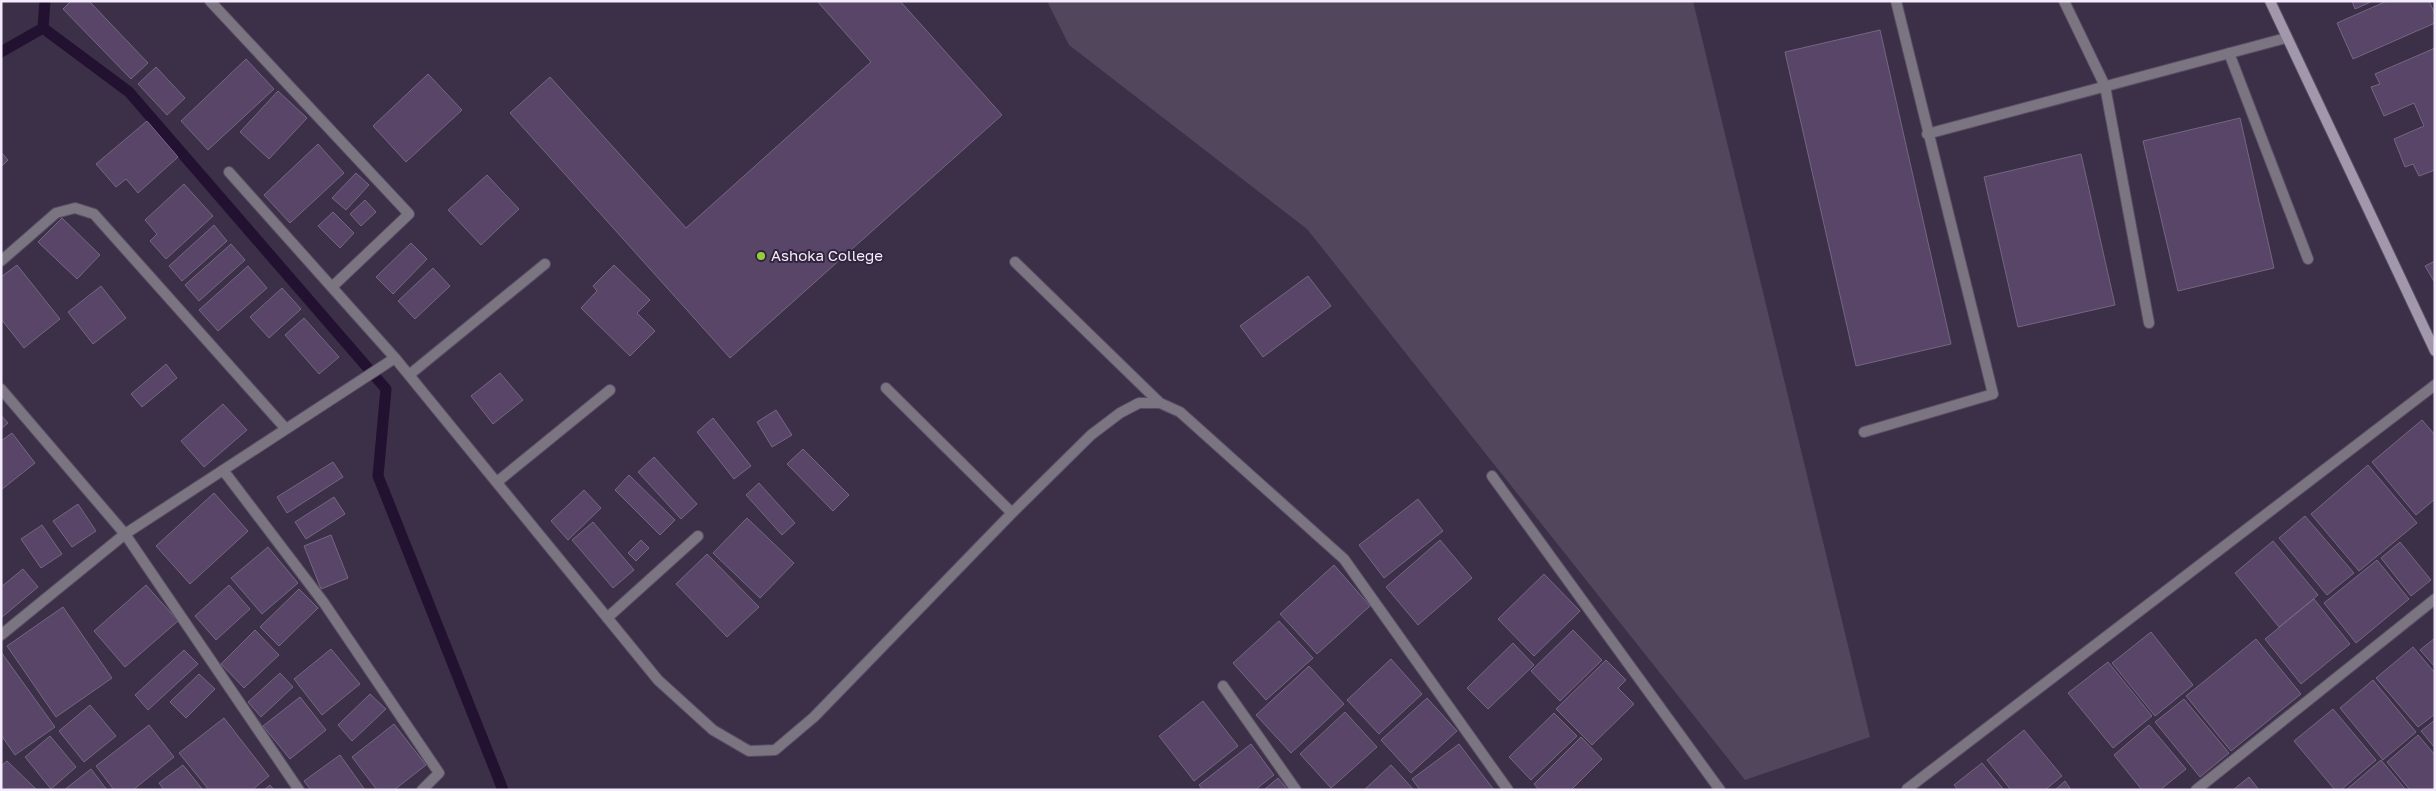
<svg xmlns="http://www.w3.org/2000/svg" width="2436" height="791" viewBox="0 0 2436 791" font-family="'Golos Text',sans-serif">
  <style>
    .green { fill: #51465b }
    .lines { fill: none; stroke-linecap: round; stroke-linejoin: round }
    .stream { stroke: #221130; stroke-width: 11 }
    .building { fill: #584568; stroke: #756782 }
    .service-casing { stroke: #594d65; stroke-width: 12 }
    .minor-casing { stroke: #594d65; stroke-width: 12 }
    .secondary-casing { stroke: #594d65; stroke-width: 12 }
    .service { stroke: #7b7581; stroke-width: 10 }
    .minor { stroke: #7b7581; stroke-width: 10 }
    .secondary { stroke: #a298ac; stroke-width: 10 }
    .poi-dot { fill: #96cc39; stroke: #31253d; stroke-width: 2 }
    .labels { text-anchor: middle; stroke-width: 4; stroke-linejoin: round; paint-order: stroke }
    .poi-label { font-size: 15px; fill: #f4ecfc; stroke: #31253d; text-anchor: start }
  </style>
  <rect width="100%" height="100%" fill="#3c2f48"/>
  <path class="green" d="M1047 1H1693L1870 737 1745 780 1307 229 1069 45Z"/>
  <g class="lines">
    <path class="stream" d="M43 28 45 1
      M1 52 43 28 129 92 386 389 378 476 503 790"/>
  </g>
  <path class="building" d="M71 1H89L148 63 131 79 63 9Z
    M817 1H900L1002 115 730 358 510 113 550 77 686 228 871 62Z
    M2352 1H2373L2355 9Z
    M2387 1H2429L2435 14V23L2353 59 2337 23Z
    M1880 30 1951 344 1856 366 1785 52Z
    M2435 48V170L2419 176 2413 164 2405 167 2394 139 2424 126 2414 103 2384 116 2371 87 2380 84 2375 74Z
    M246 59 274 89 208 150 181 121Z
    M156 67 185 98 167 115 138 84Z
    M428 74 462 110 406 162 373 126Z
    M278 91 307 118 269 159 240 132Z
    M2240 118 2274 268 2178 291 2143 141Z
    M147 121 178 157 138 193 126 179 116 187 96 164Z
    M318 144 344 173 290 223 264 195Z
    M1 152 8 160 1 167Z
    M2081 154 2115 305 2018 327 1984 177Z
    M356 173 369 185 346 210 332 198Z
    M487 175 519 209 481 245 448 210Z
    M184 184 213 216 166 259 150 241 157 234 145 220Z
    M365 200 376 212 361 226 350 214Z
    M333 212 354 233 340 248 318 226Z
    M62 218 100 255 77 279 38 242Z
    M214 225 227 241 182 281 169 266Z
    M411 243 427 259 393 294 376 277Z
    M231 244 245 260 199 301 185 285Z
    M2435 261V283L2425 266Z
    M17 265 60 319 24 348 1 319V277Z
    M614 265 650 300 637 313 655 331 630 356 581 308 597 291 593 286Z
    M248 266 267 288 218 331 199 310Z
    M433 268 450 286 415 319 398 301Z
    M1308 276 1331 306 1263 357 1240 326Z
    M101 286 126 318 93 344 68 312Z
    M282 288 301 309 269 338 250 317Z
    M304 318 339 357 319 374 285 335Z
    M166 364 177 378 142 407 131 394Z
    M500 373 523 400 493 424 471 396Z
    M223 404 247 430 204 467 181 441Z
    M776 410 792 435 772 447 757 422Z
    M1 415 8 423 1 429Z
    M713 418 751 466 734 479 697 432Z
    M2422 420 2435 435V499L2416 515 2372 462Z
    M12 433 35 463 1 490V441Z
    M803 449 849 495 833 511 787 464Z
    M654 457 697 504 681 519 638 472Z
    M333 462 343 477 287 513 277 497Z
    M2368 465 2417 523 2359 571 2311 514Z
    M629 475 675 520 660 535 615 490Z
    M759 483 795 523 782 535 746 495Z
    M584 490 601 508 568 540 551 521Z
    M214 493 248 531 190 584 156 546Z
    M334 497 345 514 306 539 295 522Z
    M1418 499 1443 531 1384 578 1359 545Z
    M78 504 96 531 72 547 53 521Z
    M2305 516 2354 573 2327 595 2279 538Z
    M747 518 794 563 760 598 713 553Z
    M593 522 634 570 613 588 572 540Z
    M42 525 62 554 41 568 21 539Z
    M331 535 348 578 321 589 304 546Z
    M641 540 649 548 636 561 628 553Z
    M1440 540 1472 578 1418 625 1386 587Z
    M2273 541 2318 595 2279 627 2235 573Z
    M2400 542 2431 580 2411 596 2381 558Z
    M268 547 298 583 262 614 231 578Z
    M707 554 759 607 727 637 676 584Z
    M2377 560 2409 599 2356 643 2324 603Z
    M1334 565 1370 606 1317 654 1280 614Z
    M23 569 38 587 1 618V587Z
    M1544 574 1580 611 1534 656 1498 619Z
    M146 585 178 621 125 667 94 631Z
    M229 585 250 609 216 640 195 616Z
    M299 589 318 608 279 646 260 627Z
    M2314 599 2350 644 2301 684 2265 639Z
    M63 607 112 678 56 717 7 646Z
    M1279 621 1313 658 1266 700 1233 663Z
    M255 630 279 655 244 688 221 664Z
    M1573 630 1602 660 1560 701 1531 671Z
    M2151 632 2193 685 2155 716 2112 663Z
    M2435 638V667L2420 650Z
    M2256 639 2301 694 2231 751 2186 696Z
    M1513 643 1534 665 1488 709 1467 688Z
    M2413 647 2435 673V714L2418 727 2376 678Z
    M331 649 360 684 322 715 294 679Z
    M184 650 198 664 148 710 135 695Z
    M1 652 55 727 15 755 1 735Z
    M1391 659 1422 694 1379 734 1347 700Z
    M1606 660 1626 680 1618 688 1634 704 1592 745 1556 709Z
    M2108 662 2152 716 2113 748 2068 693Z
    M1309 666 1344 704 1291 753 1256 715Z
    M280 673 293 687 261 717 248 702Z
    M199 674 215 689 186 718 170 702Z
    M2373 680 2416 732 2383 760 2340 708Z
    M370 694 386 709 352 741 338 725Z
    M300 697 326 730 290 759 263 726Z
    M1427 698 1457 731 1411 773 1381 740Z
    M2184 699 2229 753 2200 777 2155 722Z
    M1203 701 1238 746 1194 781 1159 736Z
    M90 705 116 736 84 762 59 731Z
    M2333 709 2376 760 2341 790H2335L2294 741Z
    M1345 712 1377 747 1331 788 1300 754Z
    M1554 713 1577 736 1531 780 1509 757Z
    M224 718 269 776 252 790H209L179 753Z
    M2435 720V748L2421 731Z
    M394 724 426 765 394 790H377L352 757Z
    M149 725 174 757 133 790H114L96 766Z
    M2149 725 2186 769 2160 790H2142L2114 755Z
    M2024 730 2062 776 2045 790H2011L1987 760Z
    M2418 735 2435 755V790H2410L2387 762Z
    M50 736 76 767 51 789 25 757Z
    M1581 737 1602 759 1571 790H1539L1534 784Z
    M1251 744 1274 775 1255 790H1203L1199 785Z
    M1459 744 1494 790H1420L1412 779Z
    M340 755 365 790H311L304 781Z
    M2381 760 2406 790H2346Z
    M7 761 37 790H1V766Z
    M1982 763 2004 790H1958L1954 785Z
    M183 765 203 790H164L159 783Z
    M1391 765 1414 790H1364Z
    M91 769 107 790H64Z
    M2249 777 2259 790H2233Z
    M1278 778 1288 790H1264Z
    M2065 781 2071 790H2055Z
    M270 785 274 790H264Z"/>
  <g class="lines">
    <defs>
      <path id="service" d="M2064 1 2105 86 2149 323
        M2229 53 2308 259
        M1927 134 2286 38
        M1864 432 1993 394 1896 1"/>
      <path id="minor" d="M210 1 409 214 332 287
        M1 261 56 213 75 208 94 214 286 429
        M1015 262 1160 403
        M395 358 658 680 713 730 749 751 775 750 814 717 1012 513 1091 435 1120 413 1139 403H1160L1180 412 1344 559 1508 790
        M409 375 545 264
        M886 388 1012 513
        M1 389 125 534 395 358 229 172
        M223 470 324 603 439 773 422 790
        M1492 476 1720 790
        M497 482 610 390
        M607 618 698 536
        M1 635 125 534 299 790
        M1223 686 1296 790
        M1907 789 2435 385
        M2196 790 2435 599"/>
      <path id="secondary" d="M2270 1 2435 351"/>
    </defs>
    <use href="#service" class="service-casing"/>
    <use href="#minor" class="minor-casing"/>
    <use href="#secondary" class="secondary-casing"/>
    <use href="#service" class="service"/>
    <use href="#minor" class="minor"/>
    <use href="#secondary" class="secondary"/>
  </g>
  <circle class="poi-dot" cx="761" cy="256" r="5"/>
  <g class="labels">
    <g class="poi-label">
      <text x="771" y="261">Ashoka College</text>
    </g>
  </g>
  <rect width="2436" height="791" fill="none" stroke="#f4ecfc" stroke-width="5"/>
</svg>
